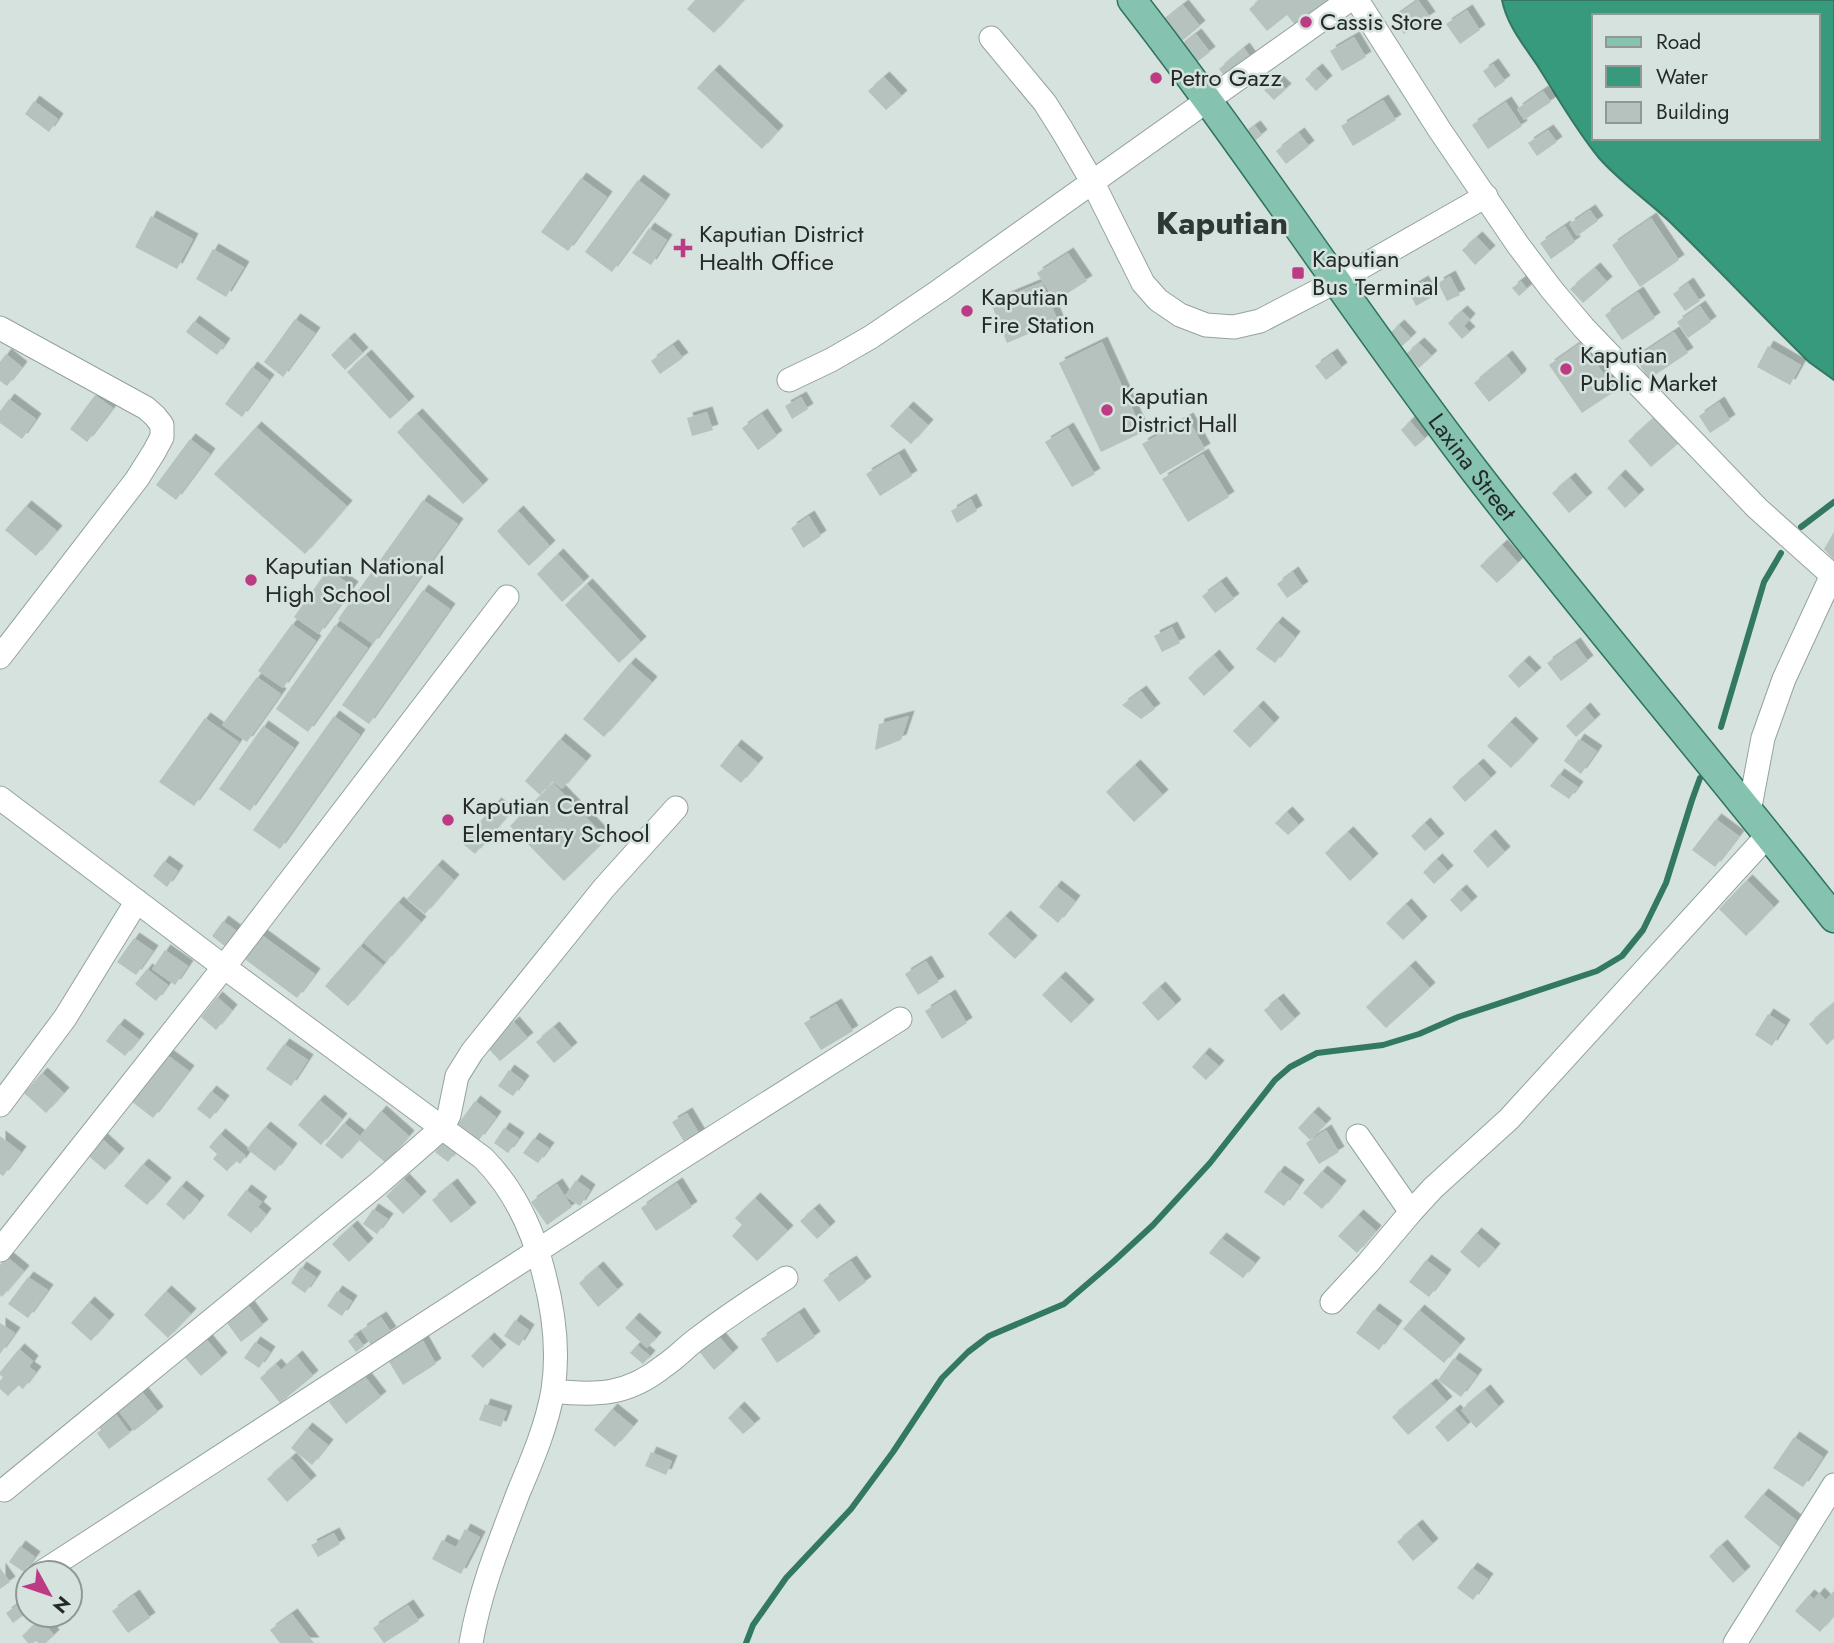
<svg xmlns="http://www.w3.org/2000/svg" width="1834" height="1643" viewBox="0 0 1834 1643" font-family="Jost,sans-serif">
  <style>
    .water { fill: #379a7c; stroke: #327863; stroke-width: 2; fill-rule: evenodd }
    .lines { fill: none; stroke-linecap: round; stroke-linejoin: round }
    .stream { stroke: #327863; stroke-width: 6 }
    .building { fill: #b5c2bd; filter: url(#shadow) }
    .minor-casing { stroke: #95a29d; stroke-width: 25 }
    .major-casing { stroke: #2e735f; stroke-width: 31 }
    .minor { stroke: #fff; stroke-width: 23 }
    .major { stroke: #85c3b0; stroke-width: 28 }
    .poi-dot { fill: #bc3b85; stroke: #d5e2dd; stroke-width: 2.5 }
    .labels { text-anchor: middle; stroke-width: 5; stroke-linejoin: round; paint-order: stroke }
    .poi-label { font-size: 24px; fill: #252a28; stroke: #d5e2dd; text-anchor: start }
    .street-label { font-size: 24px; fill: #252a28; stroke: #d5e2dd }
    .district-label { font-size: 32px; font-weight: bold; fill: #2e3935; stroke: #d5e2dd }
  </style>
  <defs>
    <filter id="shadow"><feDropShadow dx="5.5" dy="-5.5" stdDeviation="0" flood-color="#0004"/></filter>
  </defs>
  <rect width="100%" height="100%" fill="#d5e2dd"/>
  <path class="water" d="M1502 0H1834V380L1809 362C1762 316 1717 268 1670 222 1647 200 1620 182 1599 158 1575 129 1557 96 1537 65 1523 44 1507 25 1502 0ZM1594 16H1818V138H1594Z"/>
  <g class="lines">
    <path class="stream" d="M1801 527 1834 502
      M1721 727 1764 582 1781 553
      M746 1643 753 1625 786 1578 851 1509 893 1452 942 1378 968 1352 989 1336 1064 1304 1113 1262 1153 1225 1210 1163 1275 1080 1290 1067 1317 1053 1383 1045 1419 1034 1458 1017 1597 971 1622 956 1643 930 1666 883 1692 800 1700 778"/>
  </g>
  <path class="building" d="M695 0H744L714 33 687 9Z
    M1260 0H1275L1276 1 1278 0H1331L1321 8 1319 7 1296 26 1287 15 1267 31 1249 9Z
    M1418 0 1430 17 1404 34 1393 18Z
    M1183 5 1200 26 1176 46 1158 25Z
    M1467 10 1480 30 1460 44 1446 24Z
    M1196 34 1210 52 1192 66 1178 48Z
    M1354 37 1366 57 1342 71 1330 51Z
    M1244 48 1252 59 1227 79 1219 69Z
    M1493 64 1505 81 1495 88 1483 71Z
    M1317 69 1327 81 1316 91 1305 79Z
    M714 70 778 131 762 149 697 88Z
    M884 77 902 96 886 110 868 91Z
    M1276 79 1286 89 1274 100 1264 90Z
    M1543 91 1551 102 1524 120 1517 109Z
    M1383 100 1396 120 1353 146 1341 126Z
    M34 101 58 119 49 132 25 114Z
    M1506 102 1522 126 1488 149 1472 125Z
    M1255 126 1262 135 1251 144 1243 135Z
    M1548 130 1557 142 1537 156 1528 143Z
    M1299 133 1309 146 1286 164 1276 151Z
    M581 178 607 197 568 251 541 232Z
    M638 180 665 200 612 272 585 252Z
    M1590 210 1598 221 1577 236 1569 224Z
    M151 216 193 239 177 269 135 247Z
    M1651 218 1679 260 1640 287 1612 245Z
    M1565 226 1575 242 1551 259 1540 243Z
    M649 228 667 240 651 265 632 253Z
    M1477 237 1490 251 1475 265 1462 250Z
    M213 249 244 267 226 297 196 279Z
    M1068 253 1087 281 1055 301 1037 273Z
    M1595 268 1607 282 1583 303 1570 289Z
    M1450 276 1460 295 1447 301 1438 283Z
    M1423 281 1432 297 1416 306 1408 290Z
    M1521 281 1527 289 1519 296 1512 288Z
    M1042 282 1058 321 1007 343 991 303Z
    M1688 283 1700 301 1685 311 1673 294Z
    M1638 292 1655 318 1622 340 1605 315Z
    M1700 306 1711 322 1688 338 1677 322Z
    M1462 311 1470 319 1464 326 1470 332 1462 339 1448 323Z
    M295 319 315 333 283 377 264 362Z
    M194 321 225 344 217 355 186 332Z
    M1399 325 1411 338 1402 346 1390 333Z
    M1674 332 1688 353 1649 379 1635 358Z
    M349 338 363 353 345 370 331 355Z
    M1102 342 1143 432 1101 452 1059 363Z
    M1582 342 1615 391 1582 413 1549 365Z
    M1419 343 1432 356 1419 368 1406 354Z
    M673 345 683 358 660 374 651 361Z
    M1768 346 1801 365 1790 385 1757 367Z
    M6 354 22 367 7 386 0 381V362Z
    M1332 354 1342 368 1326 380 1315 366Z
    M366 355 409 402 390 419 347 372Z
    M1507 356 1521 374 1520 377 1489 402 1474 383Z
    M252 367 269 380 242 417 225 404Z
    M95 395 113 408 87 442 70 429Z
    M801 397 808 409 792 419 785 406Z
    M9 399 36 419 22 439 0 423V411Z
    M1719 402 1730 420 1710 433 1699 416Z
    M908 407 928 425 911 444 890 426Z
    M707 412 713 430 692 436 687 418Z
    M417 414 483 485 463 504 397 432Z
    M762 414 777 436 758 450 742 428Z
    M1656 416 1680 442 1651 467 1628 441Z
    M1188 418 1205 449 1160 475 1142 444Z
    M1410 421 1425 439 1415 447 1401 430Z
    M256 427 347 506 305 554 214 474Z
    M1068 428 1095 474 1072 487 1045 442Z
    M190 439 210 454 176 500 156 485Z
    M899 454 912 476 880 496 866 474Z
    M1203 454 1229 497 1188 522 1162 479Z
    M1620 475 1639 495 1625 508 1607 488Z
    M1570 478 1587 498 1569 513 1552 493Z
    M971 499 977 511 957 523 951 511Z
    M423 500 458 524 373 644 338 619Z
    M26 506 57 531 36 556 5 530Z
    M518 511 550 546 529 566 497 531Z
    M809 516 821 536 803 548 791 528Z
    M1834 532V560L1824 549Z
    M1502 545 1518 563 1497 583 1480 566Z
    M558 554 584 582 562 602 537 574Z
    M328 569 353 587 319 634 294 617Z
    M1293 572 1303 587 1287 598 1277 584Z
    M1221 582 1234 599 1215 613 1202 596Z
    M587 584 641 642 619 663 565 605Z
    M423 590 450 609 369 724 342 705Z
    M1277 622 1295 637 1275 663 1256 649Z
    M292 624 316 641 283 688 258 671Z
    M335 625 368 648 308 732 276 709Z
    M1172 627 1180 643 1162 652 1154 636Z
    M1575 643 1588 661 1561 681 1547 663Z
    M1214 655 1229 673 1204 696 1188 678Z
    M1524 661 1536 673 1519 688 1508 676Z
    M630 663 652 682 604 737 583 719Z
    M257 677 281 694 247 742 222 725Z
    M1141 691 1155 709 1141 719 1122 705Z
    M1258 706 1274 723 1250 748 1233 731Z
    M1585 708 1595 720 1576 737 1566 726Z
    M334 716 360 735 280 849 253 830Z
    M909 716 901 740 875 750 879 724Z
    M205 718 239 742 194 806 159 782Z
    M1510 722 1533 744 1511 768 1487 746Z
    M263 726 294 748 250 811 219 789Z
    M560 739 586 761 562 789 552 781 540 795 525 781Z
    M1579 739 1597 751 1581 774 1564 761Z
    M736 745 758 763 741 783 720 766Z
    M1478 764 1491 778 1465 802 1452 787Z
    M1135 765 1163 795 1134 822 1106 792Z
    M1559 774 1578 787 1569 799 1550 786Z
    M553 783 607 839 564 881 510 826Z
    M496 803 509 814 475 854 462 843Z
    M1287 812 1299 825 1288 835 1275 823Z
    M1716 819 1739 836 1715 867 1692 850Z
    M1425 823 1439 839 1425 851 1411 836Z
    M1348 832 1373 859 1350 881 1325 853Z
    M1490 835 1505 852 1488 868 1473 851Z
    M1437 859 1448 871 1434 884 1423 872Z
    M164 861 178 871 167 887 153 876Z
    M437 865 454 880 425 914 407 899Z
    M1747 880 1774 907 1746 936 1719 909Z
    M1056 886 1075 901 1058 923 1039 907Z
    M1461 890 1472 902 1461 912 1450 900Z
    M398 902 421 922 386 962 363 942Z
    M1406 904 1422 922 1403 940 1386 923Z
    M1005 916 1032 941 1015 959 988 934Z
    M223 921 238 932 226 947 212 936Z
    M259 933 315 974 297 998 242 957Z
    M134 938 153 951 136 975 117 962Z
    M360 946 383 965 348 1006 325 986Z
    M165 950 188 966 175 985 152 969Z
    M926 961 939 982 918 995 905 974Z
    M1410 966 1430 988 1386 1028 1366 1007Z
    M147 969 168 985 156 1001 135 984Z
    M1060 977 1089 1005 1071 1023 1042 995Z
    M1160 987 1176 1005 1158 1021 1142 1003Z
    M950 995 967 1023 942 1039 925 1011Z
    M217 997 232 1010 216 1030 201 1017Z
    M1278 999 1295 1019 1281 1031 1264 1010Z
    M1834 1003V1038L1827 1045 1809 1024Z
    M836 1004 853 1031 821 1050 804 1023Z
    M1768 1014 1785 1025 1772 1046 1755 1035Z
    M514 1022 528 1038 500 1061 486 1046Z
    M119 1024 139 1039 125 1056 106 1041Z
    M554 1027 572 1048 554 1063 536 1042Z
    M284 1044 308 1060 291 1086 266 1069Z
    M1204 1053 1219 1066 1206 1080 1192 1067Z
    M166 1054 189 1071 153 1118 131 1101Z
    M509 1070 524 1081 513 1096 498 1086Z
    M42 1073 64 1093 46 1113 24 1093Z
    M211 1091 224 1101 210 1119 197 1109Z
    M319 1100 342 1119 321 1145 298 1125Z
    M475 1101 496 1117 479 1140 458 1124Z
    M381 1111 409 1136 386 1163 359 1140 342 1159 325 1145 344 1123 360 1136Z
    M1313 1112 1326 1124 1310 1140 1298 1128Z
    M687 1113 700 1135 685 1143 672 1122Z
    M265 1127 292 1149 275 1171 247 1149Z
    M504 1128 519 1138 508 1153 494 1143Z
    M1326 1130 1339 1152 1319 1164 1306 1143Z
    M220 1134 246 1156 240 1164 236 1161 227 1171 213 1159 217 1154 209 1147Z
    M0 1136 21 1152 3 1176 0 1174Z
    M99 1136 119 1154 105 1170 85 1153Z
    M534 1138 549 1148 538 1163 523 1153Z
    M443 1141 456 1152 448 1162 435 1152Z
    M143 1164 166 1183 147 1205 124 1186Z
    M1279 1171 1299 1185 1284 1206 1264 1192Z
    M1322 1171 1341 1186 1322 1209 1303 1193Z
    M404 1179 421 1197 403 1214 386 1196Z
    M576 1180 590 1190 580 1206 565 1196Z
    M677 1183 692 1207 656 1231 641 1208Z
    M452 1184 471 1208 451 1223 432 1200Z
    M557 1184 572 1207 547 1225 531 1202Z
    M181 1186 199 1201 184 1220 166 1204Z
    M246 1190 262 1202 258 1207 266 1214 251 1233 227 1215Z
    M755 1198 788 1231 757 1261 732 1236 742 1225 735 1218Z
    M373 1209 388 1219 377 1234 363 1224Z
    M814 1209 830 1227 817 1239 800 1221Z
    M1358 1215 1376 1231 1357 1253 1338 1236Z
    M352 1226 368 1244 349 1262 332 1244Z
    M1476 1233 1495 1249 1479 1268 1460 1252Z
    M1221 1238 1255 1263 1243 1278 1209 1253Z
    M7 1257 24 1271 2 1297 0 1295V1265Z
    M1426 1260 1446 1275 1429 1297 1409 1282Z
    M851 1261 866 1282 839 1302 823 1280Z
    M301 1267 316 1277 305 1293 291 1283Z
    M598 1267 618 1290 598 1307 579 1283Z
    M28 1277 48 1290 28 1318 8 1304Z
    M166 1291 191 1314 168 1338 144 1315Z
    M337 1291 352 1301 342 1316 327 1306Z
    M89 1302 109 1320 91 1341 71 1323Z
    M249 1306 263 1325 241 1342 227 1323Z
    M1374 1309 1397 1326 1379 1350 1356 1333Z
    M1419 1310 1460 1344 1444 1363 1403 1329Z
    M799 1313 815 1337 777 1363 761 1339Z
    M381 1317 391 1332 371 1345 361 1330Z
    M634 1318 656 1338 647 1348 625 1328Z
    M515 1320 529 1330 519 1346 504 1336Z
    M0 1323 15 1333 0 1354Z
    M716 1333 733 1353 714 1370 697 1349Z
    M203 1335 222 1358 201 1376 182 1354Z
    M356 1335 364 1346 356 1352 348 1341Z
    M489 1338 501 1350 483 1368 471 1356Z
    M422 1339 436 1364 403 1385 388 1360Z
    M255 1342 270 1352 259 1368 244 1358Z
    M637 1345 650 1356 643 1364 630 1353Z
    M19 1349 33 1361 29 1367 36 1372 23 1389 18 1385 8 1396 0 1389V1381L3 1377 0 1375V1372Z
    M297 1356 313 1376 280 1403 260 1378 276 1364 281 1370Z
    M1454 1358 1477 1375 1461 1397 1438 1380Z
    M363 1374 381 1397 346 1424 329 1402Z
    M1431 1384 1447 1402 1408 1435 1392 1417Z
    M140 1389 158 1412 134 1431 116 1408Z
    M1485 1390 1499 1407 1476 1428 1461 1410Z
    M485 1404 507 1411 501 1427 479 1420Z
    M739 1407 755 1424 743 1434 728 1418Z
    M612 1409 633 1426 615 1447 594 1430Z
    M1455 1410 1468 1425 1448 1442 1435 1427Z
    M115 1413 130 1433 109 1449 97 1433 101 1430 98 1426Z
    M307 1428 328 1445 312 1465 291 1448Z
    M1794 1437 1823 1457 1803 1487 1773 1468Z
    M651 1452 672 1461 666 1475 645 1466Z
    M291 1458 311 1481 287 1502 267 1479Z
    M1763 1494 1801 1524 1781 1548 1744 1517Z
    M1417 1525 1433 1544 1413 1561 1397 1542Z
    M465 1529 480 1537 461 1574 432 1559 442 1540 456 1547Z
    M334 1533 340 1544 318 1557 311 1545Z
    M1722 1545 1745 1572 1733 1583 1709 1556Z
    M20 1546 35 1557 24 1572 9 1562Z
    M0 1568 10 1582 0 1589Z
    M1472 1568 1488 1579 1473 1600 1457 1588Z
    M1819 1593 1826 1600 1832 1593 1834 1594V1615L1820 1632 1795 1611 1809 1595 1814 1599Z
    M134 1595 150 1618 128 1633 112 1611Z
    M27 1598 28 1612 13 1623 6 1613Z
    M408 1605 419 1621 384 1643 373 1628Z
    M292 1614 314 1643H280L270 1630Z
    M40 1619 54 1635 46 1643H38L36 1641 33 1643H28L22 1636Z"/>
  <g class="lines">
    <defs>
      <path id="minor" d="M1357 0 1439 129 1518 245 1552 290 1584 328 1757 508 1834 577
        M991 38 1045 103 1062 130 1093 183 1143 283 1158 300 1180 315 1206 325 1234 327 1260 321 1337 281 1486 196
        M0 328 146 408 155 416 162 425V437L154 452 137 479 0 657
        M789 380 831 360 871 337 939 291 1349 0
        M0 798 224 967 483 1158C515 1190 533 1230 544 1274 554 1312 559 1351 553 1390 547 1425 533 1458 519 1491 500 1541 480 1590 471 1643
        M1749 812 1763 738 1784 679 1832 575
        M0 1105 65 1018 137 901
        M1358 1136 1411 1212
        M0 1250 224 967 507 597
        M1332 1302 1368 1263 1411 1212 1433 1188 1509 1119 1768 835
        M553 1391C597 1396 628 1395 664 1366 676 1358 686 1347 697 1339 726 1317 756 1297 786 1278
        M4 1490 378 1184 442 1128 449 1115 457 1076 472 1052 604 888 676 808
        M41 1573 665 1168 900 1019
        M1735 1643 1834 1485"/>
      <g id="major">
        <path id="s1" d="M1132 0C1251 153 1356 316 1474 470 1591 622 1716 767 1834 918"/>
      </g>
    </defs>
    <use href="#minor" class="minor-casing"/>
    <use href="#major" class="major-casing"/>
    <use href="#minor" class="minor"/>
    <use href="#major" class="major"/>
  </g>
  <g class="poi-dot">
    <circle cx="1306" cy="22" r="7"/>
    <circle cx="1156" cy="78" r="7"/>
    <path d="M679.5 237.5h7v7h7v7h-7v7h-7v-7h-7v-7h7z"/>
    <rect x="1291" y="266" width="14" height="14" rx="3.5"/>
    <circle cx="967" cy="311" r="7"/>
    <circle cx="1566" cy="369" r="7"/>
    <circle cx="1107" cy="410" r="7"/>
    <circle cx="251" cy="580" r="7"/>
    <circle cx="448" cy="820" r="7"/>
  </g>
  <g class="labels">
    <g class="poi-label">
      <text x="1320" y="30">Cassis Store</text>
      <text x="1170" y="86">Petro Gazz</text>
      <text x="699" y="242">Kaputian District<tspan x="699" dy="28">Health Office</tspan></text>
      <text x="1312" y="267">Kaputian<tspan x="1312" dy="28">Bus Terminal</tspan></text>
      <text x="981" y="305">Kaputian<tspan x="981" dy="28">Fire Station</tspan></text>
      <text x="1580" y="363">Kaputian<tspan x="1580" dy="28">Public Market</tspan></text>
      <text x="1121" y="404">Kaputian<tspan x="1121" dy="28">District Hall</tspan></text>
      <text x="265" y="574">Kaputian National<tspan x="265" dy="28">High School</tspan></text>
      <text x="462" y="814">Kaputian Central<tspan x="462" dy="28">Elementary School</tspan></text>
    </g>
    <g class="street-label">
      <text dy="8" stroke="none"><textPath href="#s1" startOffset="578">Laxina Street</textPath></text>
    </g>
    <g class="district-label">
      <text x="1222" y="234">Kaputian</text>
    </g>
  </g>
  <rect x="1592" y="14" width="228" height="126" fill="#d5e2dd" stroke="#8f9895" stroke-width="2"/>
  <rect x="1606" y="37" width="35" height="10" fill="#85c3b0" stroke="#8f9895" stroke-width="2"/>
  <text x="1656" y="49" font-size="21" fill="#252a28">Road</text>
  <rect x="1606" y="66" width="35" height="21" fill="#379a7c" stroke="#8f9895" stroke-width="2"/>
  <text x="1656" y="84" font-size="21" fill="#252a28">Water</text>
  <rect x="1606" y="102" width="35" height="21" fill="#b5c2bd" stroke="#8f9895" stroke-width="2"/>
  <text x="1656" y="119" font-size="21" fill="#252a28">Building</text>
  <g transform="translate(49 1594) rotate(130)"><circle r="33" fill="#d5e2dd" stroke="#8f9895" stroke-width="2"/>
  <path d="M0-5L12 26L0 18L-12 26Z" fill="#bc3b85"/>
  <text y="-10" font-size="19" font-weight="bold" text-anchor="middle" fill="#252a28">N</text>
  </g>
</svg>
